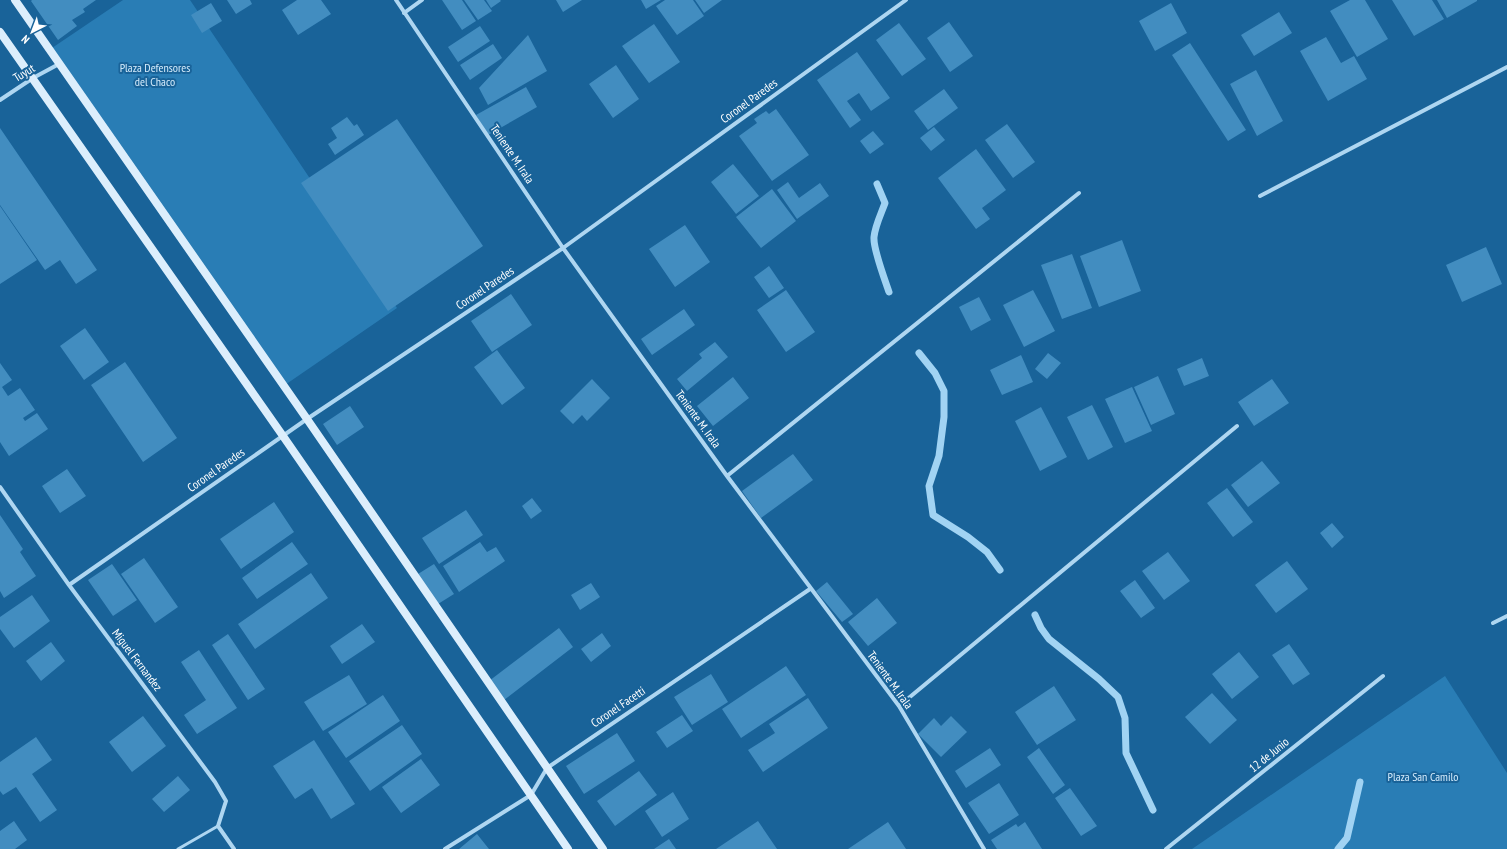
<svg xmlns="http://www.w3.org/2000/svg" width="1507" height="849" viewBox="0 0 1507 849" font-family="'PT Sans Narrow',sans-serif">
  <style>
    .green { fill: #297db5 }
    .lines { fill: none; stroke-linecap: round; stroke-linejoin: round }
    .stream { stroke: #a1d3f3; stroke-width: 7 }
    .building { fill: #428dc0 }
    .lane { stroke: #aed6f1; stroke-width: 3 }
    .street { stroke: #aed6f1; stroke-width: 4 }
    .secondary { stroke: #dceefc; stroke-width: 8 }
    .labels { text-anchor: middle; stroke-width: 4; stroke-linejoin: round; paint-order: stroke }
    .park-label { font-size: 12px; fill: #d5ecfc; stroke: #196399 }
    .street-label { font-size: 12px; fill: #fff; stroke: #196399 }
  </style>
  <rect width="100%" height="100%" fill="#196399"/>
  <path class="green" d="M123 0H190L397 308 282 387 52 48Z
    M1445 676 1507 773V849H1192Z"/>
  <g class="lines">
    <path class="stream" d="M877 184 885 203C881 214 875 226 874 237 873 249 885 280 889 292
      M919 353 935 373 944 391V417L939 456 929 486 933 515 968 537 987 552 1000 570
      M1035 615 1041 628 1049 639 1099 679 1118 697 1125 718 1126 753 1153 810
      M1338 849 1347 838 1360 782"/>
  </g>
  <path class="building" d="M32 0H96L83 9 85 12 72 20 77 26 58 40 31 1Z
    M227 0H250L252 4 236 14Z
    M297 0H321L331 14 298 35 282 10Z
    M442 0H462L476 21 462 30Z
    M464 0H484L492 11 478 20Z
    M486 0H500L501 1 491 8Z
    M556 0H582L563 12Z
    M641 0H661L646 9Z
    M665 0H693L704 16 677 35 656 6Z
    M695 0H722L704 13Z
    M1350 0H1365L1388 39 1357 57 1330 11Z
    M1392 0H1432L1444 19 1414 36Z
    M1437 0H1477V1L1447 18Z
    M211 3 222 21 202 33 191 15Z
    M1171 3 1187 33 1155 51 1139 21Z
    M1279 12 1292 33 1254 56 1241 35Z
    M949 22 973 56 950 72 927 38Z
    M899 23 926 59 902 76 876 40Z
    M654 24 680 62 649 83 622 46Z
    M480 26 490 41 458 62 448 47Z
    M528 35 547 71 488 105 479 88Z
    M1326 37 1341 63 1354 56 1367 79 1328 101 1300 51Z
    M1190 43 1246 130 1228 141 1172 55Z
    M493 44 502 58 470 80 460 65Z
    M857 52 890 98 871 111 859 93 847 101 861 120 850 128 817 80Z
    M616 65 639 99 613 118 589 84Z
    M1256 70 1283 121 1257 136 1230 84Z
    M526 87 537 107 488 135 476 115Z
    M944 89 958 108 928 130 914 111Z
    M776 109 809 155 772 181 739 136 757 123 754 119 766 111 769 114Z
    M347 117 354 126 357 124 364 135 335 155 328 144 337 138 331 128Z
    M397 119 483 246 388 311 301 183Z
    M1007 124 1035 162 1013 178 985 140Z
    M934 127 945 140 931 151 920 138Z
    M0 128 97 270 76 284 60 260 45 270 0 205Z
    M873 131 884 144 870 154 860 141Z
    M976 149 1006 190 982 208 990 219 976 229 938 178Z
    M733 164 759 196 736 214 711 182Z
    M788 182 799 198 820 183 829 196 797 219 777 190Z
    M772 189 796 221 761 248 736 217Z
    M0 206 37 260 0 284Z
    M685 225 710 262 675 287 649 249Z
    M1122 240 1141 291 1099 307 1080 256Z
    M1486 247 1502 284 1462 302 1446 265Z
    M1072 254 1092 308 1062 319 1041 265Z
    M769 266 784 288 769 298 754 277Z
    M786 290 815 332 786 352 757 310Z
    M1033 290 1055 331 1024 347 1003 305Z
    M511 294 532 325 492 352 471 321Z
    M979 297 991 320 971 331 959 307Z
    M684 309 695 325 652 355 641 339Z
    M85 328 109 362 84 380 60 346Z
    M715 342 728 357 687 391 677 379 702 358 699 354Z
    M497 350 525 388 502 405 474 367Z
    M1048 353 1061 363 1047 379 1035 369Z
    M1021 355 1033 382 1002 395 990 370Z
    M1202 358 1209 376 1184 386 1177 369Z
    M125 362 177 438 143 462 91 385Z
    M0 363 12 380 2 387 8 396 20 388 35 410 23 418 25 421 37 413 48 429 9 456 0 442Z
    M1158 376 1175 414 1151 425 1134 387Z
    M733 377 749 398 713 426 697 406Z
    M592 379 610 398 587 421 582 415 573 424 560 411Z
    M1272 379 1289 403 1254 426 1238 402Z
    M1132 387 1152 431 1125 443 1105 399Z
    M1092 405 1113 447 1088 460 1067 417Z
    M350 406 364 427 337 445 323 424Z
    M1041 407 1067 457 1040 471 1015 421Z
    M793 454 813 480 761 518 742 491Z
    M1262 461 1280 483 1248 507 1231 485Z
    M67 469 86 496 60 513 42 486Z
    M1227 488 1253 522 1233 537 1207 503Z
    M532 498 542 511 531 519 522 506Z
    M274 502 294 532 241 569 220 539Z
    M466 510 483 535 439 564 422 538Z
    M0 515 23 549 20 552 36 576 4 598 0 591Z
    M1332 523 1344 537 1332 548 1320 533Z
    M292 542 308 564 257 599 242 578Z
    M480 542 487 552 496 547 505 561 459 592 443 566Z
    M1168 552 1190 581 1164 600 1142 571Z
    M144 558 178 607 155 623 121 574Z
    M1287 561 1308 589 1276 613 1255 585Z
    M112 564 137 600 113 616 88 580Z
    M434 564 454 594 438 604 418 574Z
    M311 573 328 598 255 649 238 624Z
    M1135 580 1155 608 1141 618 1120 591Z
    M827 582 853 614 842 622 816 591Z
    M591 583 600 597 580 610 571 595Z
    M32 595 50 621 14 648 0 629V617Z
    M877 598 897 623 868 646 848 622Z
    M362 624 375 642 342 664 330 646Z
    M559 628 573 647 504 700 489 681Z
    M602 633 611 646 591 662 581 649Z
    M228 634 265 689 248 700 212 645Z
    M51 642 65 661 41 681 26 661Z
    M1289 644 1310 674 1293 685 1272 655Z
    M199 650 237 708 197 734 184 715 206 700 181 662Z
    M1239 652 1259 677 1232 699 1212 674Z
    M786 666 806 695 741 738 722 709Z
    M711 674 728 702 692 725 674 697Z
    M349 675 367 704 323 731 304 702Z
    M1054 686 1076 720 1037 745 1015 712Z
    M1212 693 1237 720 1210 744 1185 717Z
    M383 695 400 721 346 758 328 732Z
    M808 698 828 728 763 772 748 750 775 733 769 724Z
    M682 715 693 731 667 748 656 732Z
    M143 716 166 746 132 772 109 742Z
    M951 716 967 732 941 757 918 734 934 718 941 726Z
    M402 725 422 754 370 791 349 761Z
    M617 733 635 761 584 794 566 766Z
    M36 737 52 760 32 774 57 810 40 822 16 787 3 795 0 791V762Z
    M314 740 355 804 331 819 312 788 295 799 273 766Z
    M990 748 1001 765 966 788 955 771Z
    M1039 748 1065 785 1053 794 1027 757Z
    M421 759 440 785 401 813 382 787Z
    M639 771 657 795 615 826 597 801Z
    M178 776 190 790 164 812 152 799Z
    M999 783 1019 815 989 834 968 803Z
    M1070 788 1097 826 1081 836 1055 798Z
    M673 792 689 819 662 837 645 811Z
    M14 821 27 840 15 849H0V831Z
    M758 821 777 849H716Z
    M888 822 906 849H848Z
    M1025 822 1042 849H997L991 840 1016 824 1018 827Z
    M477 834 489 849H459Z
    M669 839 676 849H654Z"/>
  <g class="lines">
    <path class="lane" d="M178 849 218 826"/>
    <path class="street" d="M396 0 563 248 727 476 899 706 984 849
      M404 13 422 0
      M0 100 33 78 59 64
      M1260 196 1507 67
      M727 476 1079 193
      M0 487 69 585 215 782 226 801 218 826 234 849
      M69 585 307 419 563 248 906 0
      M1493 623 1507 616
      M899 706 1237 426
      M445 849 531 795 547 768 810 589
      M1166 849 1383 676"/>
    <path class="secondary" d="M15 0 307 419 603 849
      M0 32 283 436 568 849"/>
  </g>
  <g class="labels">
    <g class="park-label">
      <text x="155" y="72">Plaza Defensores<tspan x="155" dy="14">del Chaco</tspan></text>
      <text x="1423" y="781">Plaza San Camilo</text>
    </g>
    <g class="street-label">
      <text transform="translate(24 73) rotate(-32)" y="4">Tuyut</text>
      <text transform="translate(749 101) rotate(-36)" y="4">Coronel Paredes</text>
      <text transform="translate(512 154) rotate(56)" y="4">Teniente M. Irala</text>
      <text transform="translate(485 288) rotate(-34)" y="4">Coronel Paredes</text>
      <text transform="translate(698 419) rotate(54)" y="4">Teniente M. Irala</text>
      <text transform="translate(216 470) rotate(-35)" y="4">Coronel Paredes</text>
      <text transform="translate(137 660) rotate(53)" y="4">Miguel Fernandez</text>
      <text transform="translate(890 680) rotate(54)" y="4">Teniente M. Irala</text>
      <text transform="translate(618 707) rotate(-34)" y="4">Coronel Facetti</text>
      <text transform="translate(1269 755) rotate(-39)" y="4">12 de Junio</text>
    </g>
  </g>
  <g transform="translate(32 32) rotate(222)" stroke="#196399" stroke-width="3" paint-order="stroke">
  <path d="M0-3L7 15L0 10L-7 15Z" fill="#ffffff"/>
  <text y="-6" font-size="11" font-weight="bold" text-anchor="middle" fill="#ffffff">N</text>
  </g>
</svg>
